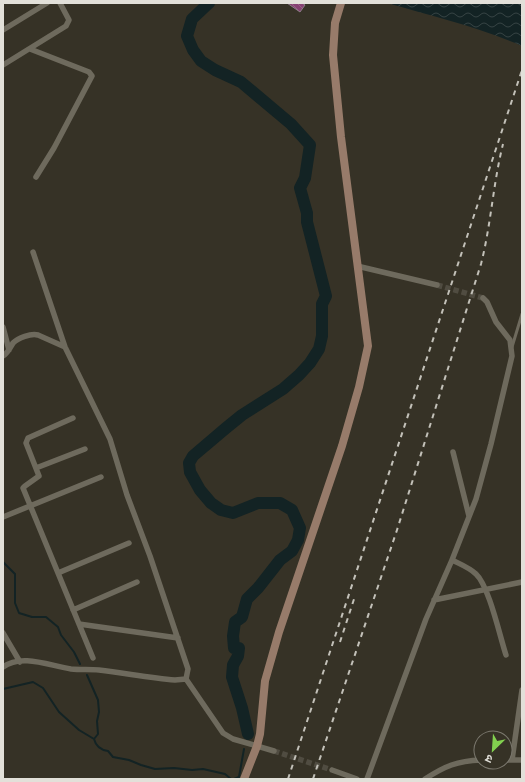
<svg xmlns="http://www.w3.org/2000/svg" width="525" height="782" viewBox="0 0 525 782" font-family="Helvetica,'Noto Sans Devanagari',sans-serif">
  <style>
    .water { fill: url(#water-waves) }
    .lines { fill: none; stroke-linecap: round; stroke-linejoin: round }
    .stream { stroke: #132324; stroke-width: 2 }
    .river { stroke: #132324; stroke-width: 12 }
    .building { fill: url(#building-back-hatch); stroke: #8b7d86 }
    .street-tunnel { stroke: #504c41; stroke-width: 5.5; stroke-dasharray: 5.5 3; stroke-linecap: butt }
    .lane { stroke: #6e6a5d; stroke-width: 3 }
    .street { stroke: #6e6a5d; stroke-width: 5.5 }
    .secondary { stroke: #977b6a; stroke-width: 8 }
    .rail { stroke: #c3c1b9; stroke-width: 2; stroke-dasharray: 5 5; stroke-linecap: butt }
  </style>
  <defs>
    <pattern id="water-waves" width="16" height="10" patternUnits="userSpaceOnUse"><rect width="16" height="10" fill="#132324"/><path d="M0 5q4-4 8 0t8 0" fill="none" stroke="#354343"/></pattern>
    <pattern id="building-back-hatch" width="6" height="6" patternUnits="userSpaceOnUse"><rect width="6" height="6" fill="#864172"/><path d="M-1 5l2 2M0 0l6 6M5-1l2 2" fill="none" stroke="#975c86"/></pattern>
  </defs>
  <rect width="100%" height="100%" fill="#363226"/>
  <path class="water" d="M387 3H522V46C479 27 432 16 387 3Z"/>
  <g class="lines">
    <path class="stream" d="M3 562 15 574V603L19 613 32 617H46L58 627 61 635 74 652 80 664
      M87 675 98 700 99 712 97 721 98 734 94 739C96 747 101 750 108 751L113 757 129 760 141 765 155 769 174 768 192 770 203 769 225 774 231 779
      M3 689 33 682 43 688 59 712 79 730 94 739
      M234 779 239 777 244 749"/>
    <path class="river" d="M209 3 192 19 187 36 193 50 201 61 215 70 241 82 291 124 310 145 305 178 300 188 307 213V222L326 296 322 304V336L319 349 310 363 299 375 283 389 242 415 226 428 193 456 189 463 190 472 200 490 211 503 221 510 233 513 258 503H280L292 510 300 528 298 540 292 551 280 560 258 588 247 599 242 617 235 622 233 636 234 648H239L238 656 233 665 232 677 242 708 248 734"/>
  </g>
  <path class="building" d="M287 3H302L305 5 300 12Z"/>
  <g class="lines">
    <path class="street-tunnel" d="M437 285 483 298
      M274 751 332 770"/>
    <path class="lane" d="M512 347 522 314"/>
    <path class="street" d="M3 30 47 3
      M30 49 89 72 92 76 54 148 36 177
      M3 65 66 26 69 20 60 3
      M357 266 437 285
      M3 327 9 350
      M3 356C8 353 10 348 13 343 18 338 31 333 38 335L65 347
      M73 418 28 438 26 443 39 476 25 486 23 488 93 658
      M453 452 469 516
      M36 468 85 449
      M3 517 101 477
      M452 560C460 564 470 568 476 574 489 586 500 637 506 655
      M58 573 129 543
      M434 600 522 582
      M73 610 137 582
      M79 624 178 638
      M3 633 20 662
      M3 667C22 653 50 666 71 669 81 670 90 669 99 670 125 673 150 678 175 680L186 679 188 669 150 556 127 495 110 439 65 347 33 252
      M186 679 223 733 233 739 274 751
      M505 760H522
      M512 760 522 690
      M332 770 357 779
      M367 779 426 619 452 560 476 499 491 444 512 356 510 340 496 322 487 302 483 298
      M425 779C445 766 457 761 481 760"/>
    <path class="secondary" d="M244 779 257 746 260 734 265 681 279 632 342 446 359 387 368 346 341 137 333 55 335 23 341 3"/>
    <path class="rail" d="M340 642 355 596
      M288 779 522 70
      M313 779 397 530 481 264C491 225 493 184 503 144"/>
  </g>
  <rect width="525" height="782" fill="none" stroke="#e2e0d9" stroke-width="8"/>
  <g transform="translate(493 750) rotate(205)"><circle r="19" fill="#363226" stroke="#7b786e"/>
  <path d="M0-3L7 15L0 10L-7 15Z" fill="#82d04f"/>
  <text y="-6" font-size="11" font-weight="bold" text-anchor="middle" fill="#e2e0d9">उ</text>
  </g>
</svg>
